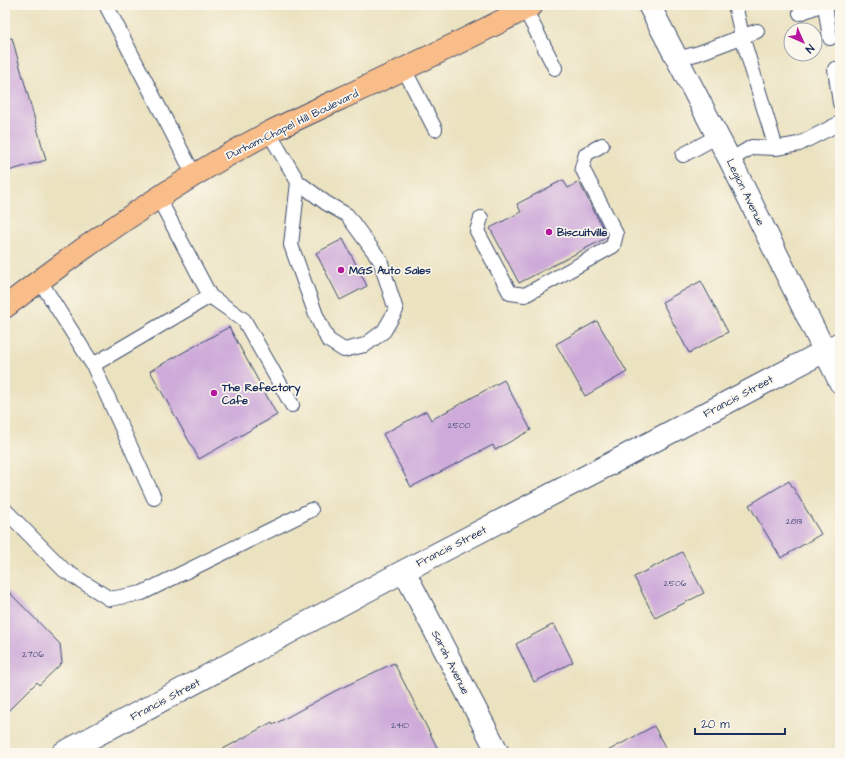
<svg xmlns="http://www.w3.org/2000/svg" width="845" height="758" viewBox="0 0 845 758" font-family="'Architects Daughter',sans-serif">
  <style>
    .building { fill: #cdaad9 }
    .lines { fill: none; stroke-linecap: round; stroke-linejoin: round }
    .service-casing { stroke: #3a4a6d; stroke-width: 16 }
    .minor-casing { stroke: #3a4a6d; stroke-width: 24 }
    .primary-casing { stroke: #3a4a6d; stroke-width: 24 }
    .service { stroke: #fff; stroke-width: 14 }
    .minor { stroke: #fff; stroke-width: 22 }
    .primary { stroke: #f8bd89; stroke-width: 22 }
    .poi-dot { fill: #b5179e; stroke: #fbf7ec; stroke-width: 1.5 }
    .labels { text-anchor: middle; stroke-width: 3.5; stroke-linejoin: round; paint-order: stroke }
    .number-label { font-size: 9px; fill: #484e7d }
    .street-label { font-size: 11px; fill: #1b2f5e; stroke: #fbf7ec }
    .poi-label { font-size: 11px; font-weight: bold; fill: #1b2f5e; stroke: #fbf7ec; text-anchor: start }
  </style>
  <rect width="100%" height="100%" fill="#fbf7ec"/>
  <filter id="ink" filterUnits="userSpaceOnUse"><feTurbulence type="fractalNoise" baseFrequency=".025" numOctaves="2"/><feDisplacementMap in="SourceGraphic" scale="8" xChannelSelector="R" yChannelSelector="G"/><feConvolveMatrix kernelMatrix="1 2 1 2 8 2 1 2 1" color-interpolation-filters="sRGB"/></filter>
  <filter id="wash" filterUnits="userSpaceOnUse"><feTurbulence type="fractalNoise" baseFrequency=".012" numOctaves="4" result="noise"/><feDisplacementMap in="SourceGraphic" scale="16" xChannelSelector="R" yChannelSelector="G"/><feGaussianBlur stdDeviation="0.9" result="paint"/><feColorMatrix in="noise" values="0 0 0 0 0 0 0 0 0 0 0 0 0 0 0 0 0 1.4 0 .05"/><feComposite in="paint" operator="in"/></filter>
  <g filter="url(#wash)">
    <rect width="100%" height="100%" fill="#ebe2c0"/>
    <g id="blocks">
      <path class="building" d="M12 38 46 160 5 172V39Z
        M563 180 568 188 579 182 607 236 606 238 519 283 490 228 521 212 517 204Z
        M343 239 367 286 340 300 316 253Z
        M701 281 728 332 689 353 662 302Z
        M597 321 627 372 585 396 556 344Z
        M229 327 277 415 199 459 150 371Z
        M504 380 531 430 495 450 493 445 411 487 383 434 426 411 431 420Z
        M789 481 821 534 781 558 749 505Z
        M682 552 704 593 655 618 634 577Z
        M5 588 60 644 62 663 39 685 37 682 5 714Z
        M554 624 573 662 534 682 516 644Z
        M394 663 440 753H216L272 722 273 725 335 691Z
        M654 726 668 753H604Z"/>
    </g>
  </g>
  <g filter="url(#ink)">
    <use href="#blocks" fill-opacity="0" stroke="#3a4a6d" stroke-width="1"/>
    <g class="lines">
      <defs>
        <path id="service" d="M106 5 194 175
          M735 5 742 36 776 148
          M825 5 830 38
          M525 9 555 68
          M800 13 820 5
          M677 59 699 53 757 31
          M404 69 435 129
          M835 69 840 103
          M269 133 298 182 326 203 347 215 380 260 396 310 384 331 365 345 344 350 328 340 316 315 291 245 298 182
          M683 155 718 136
          M730 160 752 147 776 148 799 144 840 123
          M481 218 477 231 510 293 525 295 613 246 616 234 582 168 586 154 602 145
          M40 281 93 365
          M210 296 244 320 292 405
          M154 498 93 365 210 296 158 197
          M5 510 64 570 110 599 142 593 311 510"/>
        <path id="minor" d="M649 5 730 160 840 382
          M404 571 498 753
          M63 753 404 571 610 464 840 343"/>
        <path id="primary" d="M5 307C88 243 175 182 268 133 298 118 329 104 359 90 417 63 476 35 532 5"/>
      </defs>
      <use href="#service" class="service-casing"/>
      <use href="#minor" class="minor-casing"/>
      <use href="#primary" class="primary-casing"/>
      <use href="#service" class="service"/>
      <use href="#minor" class="minor"/>
      <use href="#primary" class="primary"/>
    </g>
  </g>
  <g class="poi-dot">
    <circle cx="549" cy="232" r="4"/>
    <circle cx="341" cy="270" r="4"/>
    <circle cx="214" cy="393" r="4"/>
  </g>
  <g class="labels">
    <g class="number-label">
      <text x="459" y="428">2500</text>
      <text x="794" y="524">2813</text>
      <text x="675" y="586">2506</text>
      <text x="33" y="657">2706</text>
      <text x="400" y="728">2410</text>
    </g>
    <g class="street-label">
      <text transform="translate(292 124) rotate(-26)" y="4">Durham-Chapel Hill Boulevard</text>
      <text transform="translate(746 192) rotate(64)" y="4">Legion Avenue</text>
      <text transform="translate(738 396) rotate(-28)" y="4">Francis Street</text>
      <text transform="translate(451 546) rotate(-27)" y="4">Francis Street</text>
      <text transform="translate(451 662) rotate(63)" y="4">Sarah Avenue</text>
      <text transform="translate(165 699) rotate(-28)" y="4">Francis Street</text>
    </g>
    <g class="poi-label">
      <text x="557" y="236">Biscuitville</text>
      <text x="349" y="274">MGS Auto Sales</text>
      <text x="222" y="391">The Refectory<tspan x="222" dy="13">Cafe</tspan></text>
    </g>
  </g>
  <rect width="845" height="758" fill="none" stroke="#fbf7ec" stroke-width="20"/>
  <g transform="translate(803 42) rotate(135)"><circle r="19" fill="#fbf7ec" stroke="#a1a7b3"/>
  <path d="M0-3L7 15L0 10L-7 15Z" fill="#b5179e"/>
  <text y="-6" font-size="11" font-weight="bold" text-anchor="middle" fill="#1b2f5e">N</text>
  </g>
  <path d="M695 728v6h90v-6" fill="none" stroke="#1b2f5e" stroke-width="2"/>
  <text x="701" y="728" font-size="12" fill="#1b2f5e" stroke="#fbf7ec" stroke-width="3" paint-order="stroke">20 m</text>
</svg>
